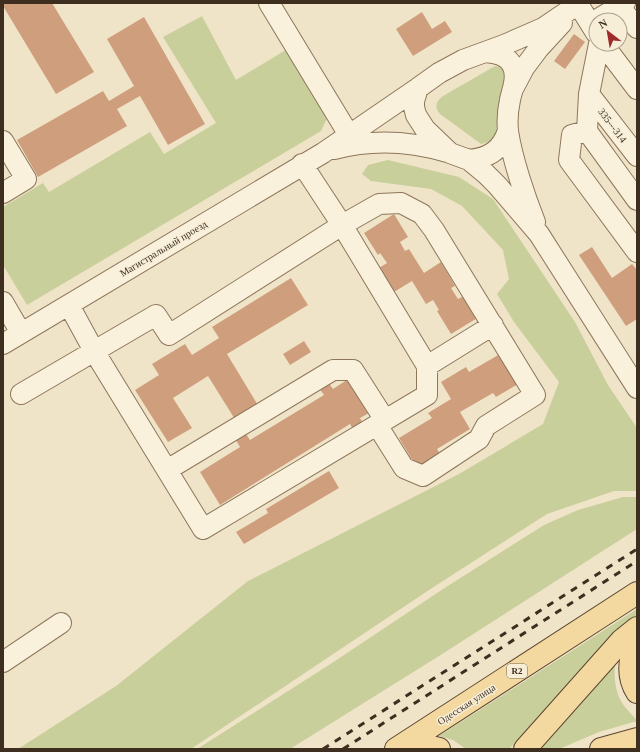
<svg xmlns="http://www.w3.org/2000/svg" width="640" height="752" viewBox="0 0 640 752" font-family="Georgia,serif">
  <style>
    .green { fill: #c9cf9b }
    .building { fill: #cf9f7d }
    .lines { fill: none; stroke-linecap: round; stroke-linejoin: round }
    .minor-casing { stroke: #8d765c; stroke-width: 22 }
    .major-casing { stroke: #5b4430; stroke-width: 24 }
    .minor { stroke: #faf1dc; stroke-width: 20 }
    .major { stroke: #f3d9a0; stroke-width: 22 }
    .rail { stroke: #3d2e20; stroke-width: 3; stroke-dasharray: 7 7; stroke-linecap: butt }
    .labels { text-anchor: middle; stroke-width: 3; stroke-linejoin: round; paint-order: stroke }
    .shield { fill: #f7eed8; stroke: #756857; stroke-width: 1 }
    .shield-label { font-size: 9px; font-weight: bold; fill: #3d2e20 }
    .street-label { font-size: 10px; fill: #3d2e20; stroke: #f7eed8 }
  </style>
  <rect width="100%" height="100%" fill="#f0e4c8"/>
  <path class="green" d="M202 16 236 80 289 48 329 114 321 131 27 305 3 265V207L43 183 49 192 150 132 164 154 216 123 163 37Z
    M495 66 499 67 502 69 505 75 506 79 499 105 496 134 492 141 481 144 440 114C434 107 436 101 443 96Z
    M388 160 459 177 493 199 575 322 608 385 637 428V491H614L547 514 429 590 191 749H18L116 686 248 581 459 474 543 424 559 382 514 322 497 294 509 279 503 250 462 206 431 189 371 181 362 174 368 165Z
    M623 497H637V529L439 656 290 749H197L332 663 443 589 544 525 578 510Z
    M637 609V615L619 630 594 655 567 684 536 722 509 749H466L453 740 439 736Z
    M615 665C614 678 615 691 622 703 626 709 633 715 637 721L599 732 559 749H540Z"/>
  <path class="building" d="M3 3H52L94 72 56 94 3 6Z
    M422 12 432 29 445 21 452 32 413 56 396 29Z
    M144 17 205 124 168 145 140 96 117 109 127 126 38 177 17 140 103 91 109 101 134 86 107 39Z
    M574 34 585 42 565 69 554 61Z
    M394 214 408 237 400 242 405 251 409 249 424 273 441 262 455 286 451 288 458 299 466 295 479 317 451 334 437 311 439 310 433 300 426 304 412 281 394 292 379 268 387 263 380 253 378 255 364 233Z
    M592 247 612 278 632 264 637 270V319L626 326 579 255Z
    M291 278 308 305 227 354 259 407 236 421 208 376 173 398 192 428 168 442 135 390 159 375 152 364 185 344 192 355 219 338 212 327Z
    M304 341 311 352 290 365 283 354Z
    M500 354 518 384 496 397 493 393 460 412 470 429 437 449 440 454 417 468 399 438 432 418 428 413 451 399 441 382 466 367 469 372Z
    M350 378 371 412 360 418 364 425 354 431 350 424 220 505 200 472 240 447 234 437 244 431 250 440 324 395 319 388 328 382 333 389Z
    M329 471 339 488 244 544 236 532 268 513 266 509Z"/>
  <g class="lines">
    <defs>
      <path id="minor" d="M269 3 349 135
        M580 3 543 28 504 45 463 60 439 73 418 88 414 101V107L416 115 425 129 450 153 469 160 486 174 497 185 539 234 637 388
        M578 4 596 33
        M619 6 637 28
        M598 20V19L625 3
        M599 44 589 94 587 131 637 200
        M603 44 637 89
        M485 52C496 53 508 55 513 67 518 78 512 89 510 100 508 109 507 121 508 131 512 158 525 197 535 222
        M513 89 524 68 539 48 562 23
        M589 94 637 156
        M587 131 572 135 569 160 637 252
        M3 141 26 179 3 193
        M334 149C372 139 410 141 447 152
        M469 160C489 158 502 150 508 130
        M302 164 342 225 427 366 493 325
        M3 302 21 333
        M69 305 94 351 203 529 427 395V366
        M3 344 323 153 418 88
        M21 394 156 315 169 335 342 225 379 204 401 203 422 214 434 230 535 395 486 426 479 439 423 476 404 468 377 425
        M167 470 333 370H353L385 420
        M3 662 61 623"/>
      <path id="major" d="M637 645C628 659 628 678 637 692
        M401 746H427L439 749
        M396 749 637 593
        M525 749 622 640 637 628
        M601 749 637 739"/>
    </defs>
    <use href="#minor" class="minor-casing"/>
    <use href="#major" class="major-casing"/>
    <use href="#minor" class="minor"/>
    <use href="#major" class="major"/>
    <path class="rail" d="M323 749 637 549
      M343 749 637 561"/>
  </g>
  <g class="labels">
    <rect class="shield" x="507" y="664" width="20" height="14" rx="3"/>
    <g class="shield-label">
      <text x="517" y="674">R2</text>
    </g>
    <g class="street-label">
      <text transform="translate(613 125) rotate(53)" y="4">335---314</text>
      <text transform="translate(163 248) rotate(-31)" y="4">Магистральный проезд</text>
      <text transform="translate(466 704) rotate(-33)" y="4">Одесская улица</text>
    </g>
  </g>
  <rect width="640" height="752" fill="none" stroke="#3d2e20" stroke-width="8"/>
  <g transform="translate(608 32) rotate(329)"><circle r="19" fill="#f7eed8" stroke="#ada18e"/>
  <path d="M0-3L7 15L0 10L-7 15Z" fill="#9e2a2b"/>
  <text y="-6" font-size="11" font-weight="bold" text-anchor="middle" fill="#3d2e20">N</text>
  </g>
</svg>
